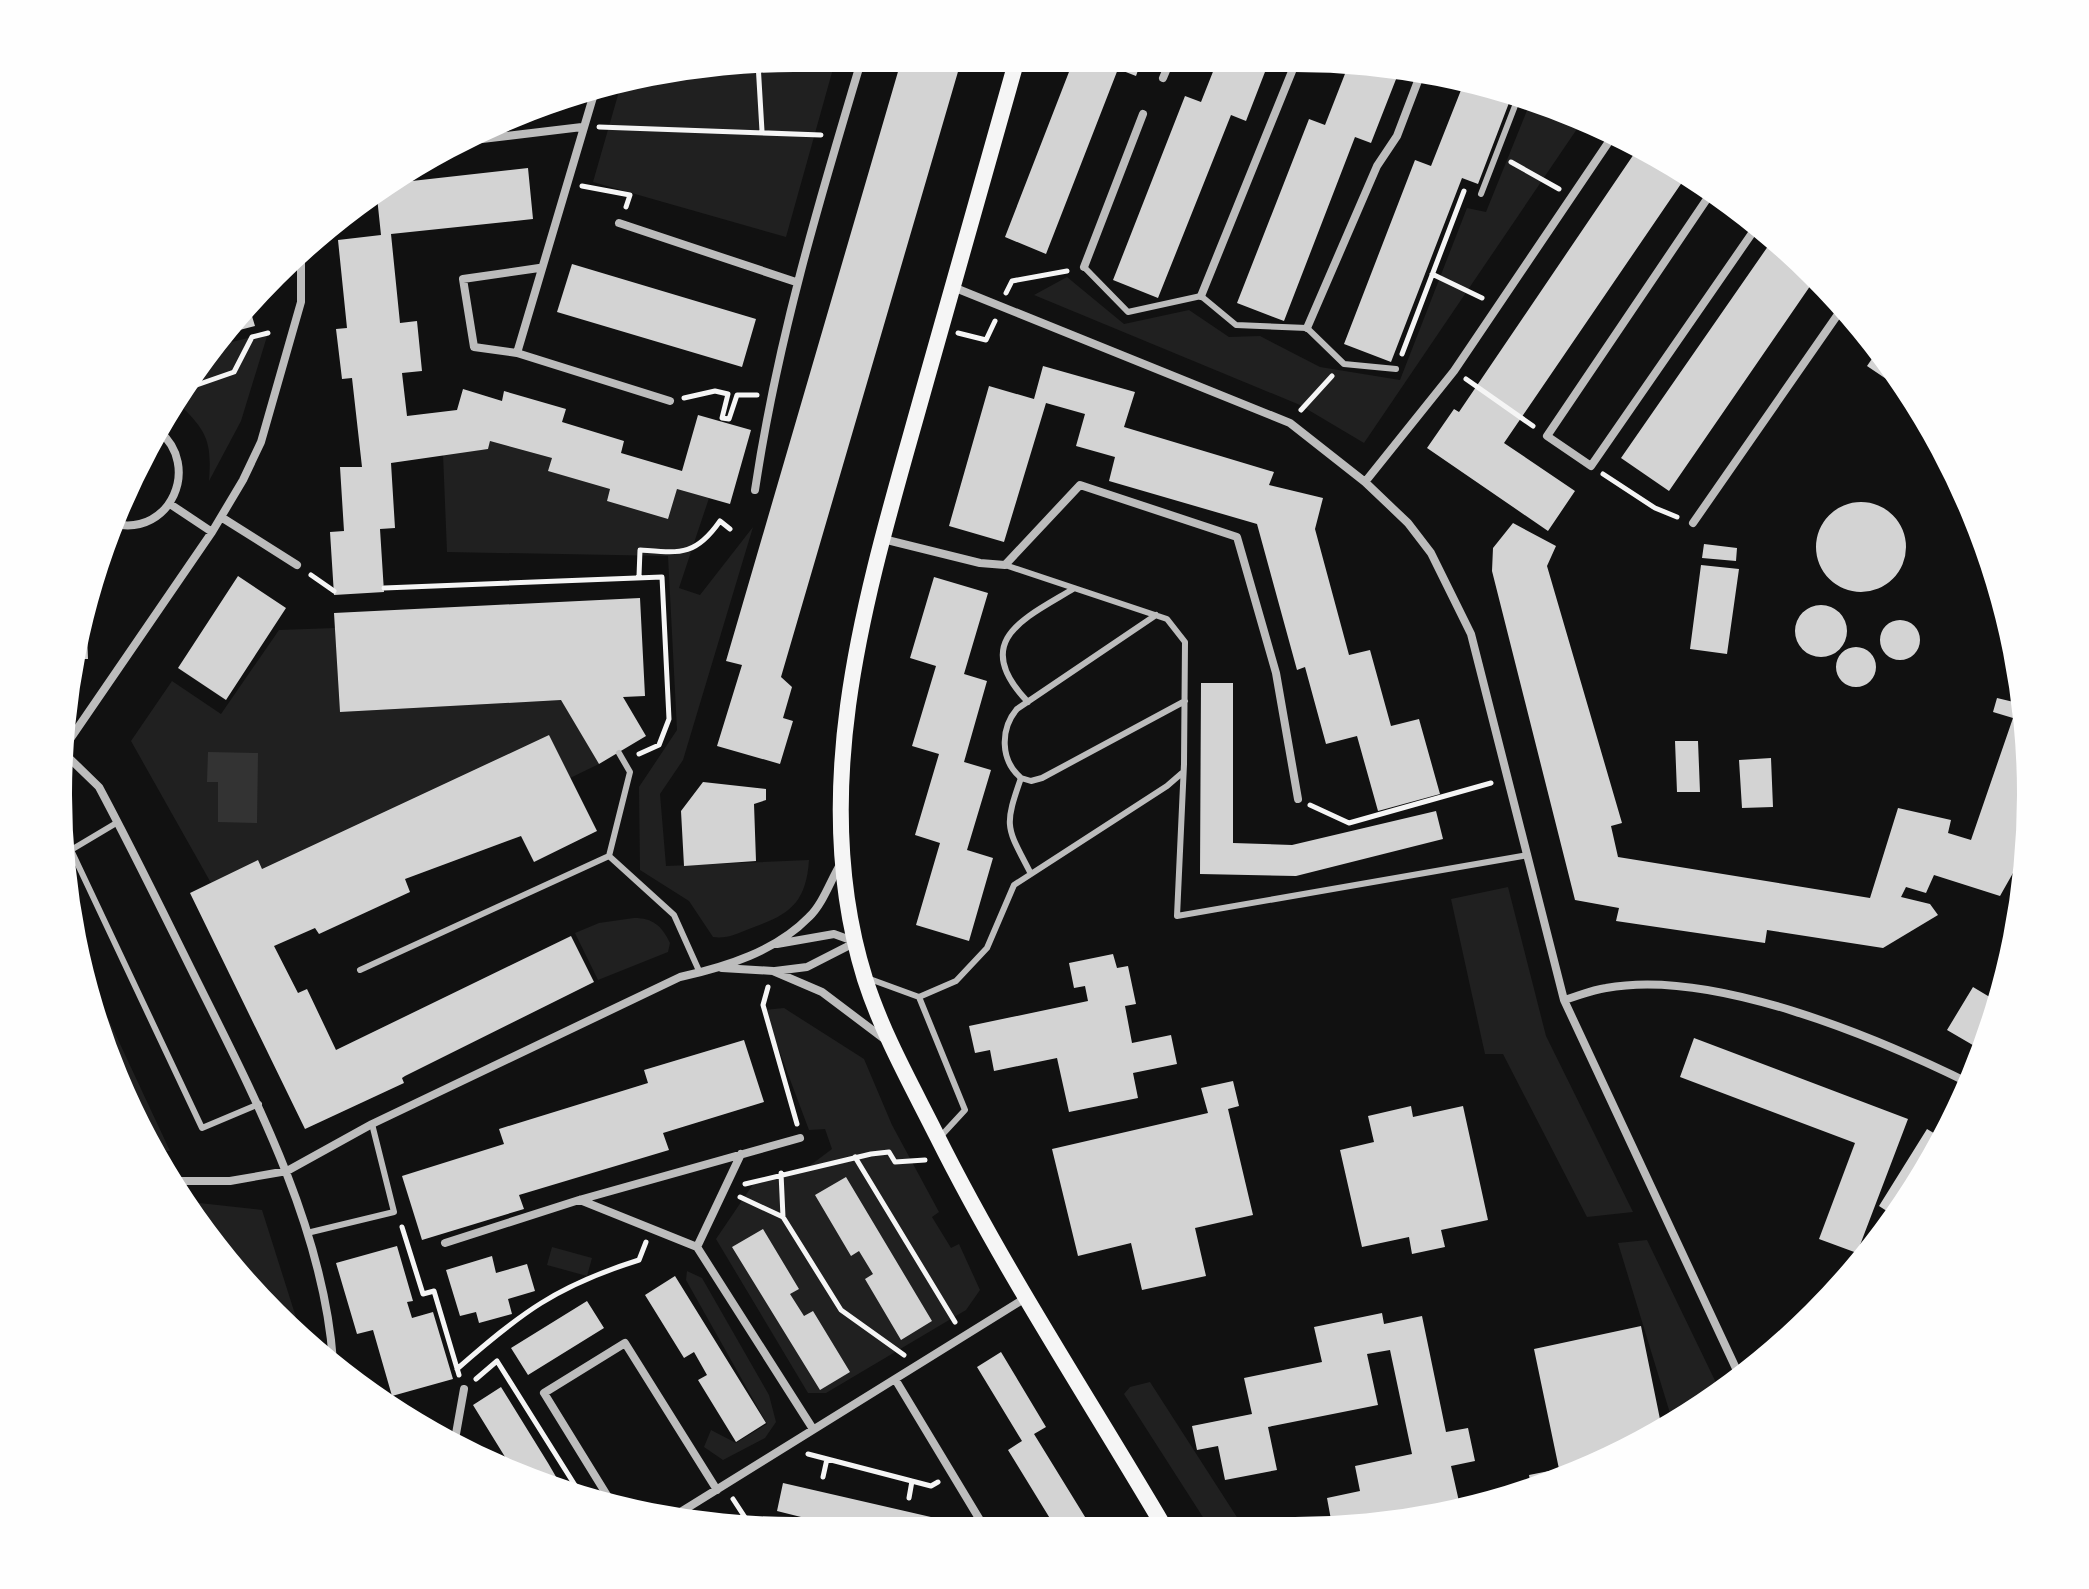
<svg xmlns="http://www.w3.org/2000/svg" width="2089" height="1589" viewBox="0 0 2089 1589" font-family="'Asap Condensed',sans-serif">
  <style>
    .green { fill: #202020 }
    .water { fill: #333 }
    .building { fill: #d3d3d3 }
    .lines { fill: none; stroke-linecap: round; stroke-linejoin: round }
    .path { stroke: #f5f5f5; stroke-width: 5 }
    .service { stroke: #bcbcbc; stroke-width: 6 }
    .minor { stroke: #bcbcbc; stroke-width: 8 }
    .secondary { stroke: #f5f5f5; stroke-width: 16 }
  </style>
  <rect width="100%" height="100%" fill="#111"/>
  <path class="green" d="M794 58H836L786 237 593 182 622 81Z
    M1530 103 1579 126 1364 443 1300 405 1034 295 1067 277 1124 324 1189 310 1229 337 1260 336 1320 367 1400 380 1467 208 1486 212Z
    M268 333 241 421 209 481C212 441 207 431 178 403L216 346Z
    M490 441 552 458 549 471 610 489 607 501 668 519 677 489 709 498 679 588 700 595 753 527 683 760 660 794 666 866 809 860C806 905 788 915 749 929 737 934 726 939 713 937L689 901 640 870 639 787 677 730 668 556 447 552 443 454 488 449Z
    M335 628 340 712 561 700 599 764 570 778 549 735 262 869 258 860 211 883 131 741 172 681 221 714 279 630Z
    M1508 887 1546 1036 1633 1212 1587 1217 1503 1054H1485L1451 899Z
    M634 918C653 918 662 926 670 943L668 952 598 980 575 933 599 923Z
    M85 969 170 1151H156L97 1032Z
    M784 1008 864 1059 892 1125 939 1212 932 1217 951 1248 959 1244 980 1290 966 1310 826 1393H808L716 1239 756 1180 808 1167 832 1149 825 1129 809 1130 764 1010Z
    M181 1201 262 1210 300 1330 299 1335 274 1316 215 1244 213 1232H206Z
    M1647 1240 1721 1393 1673 1423 1618 1243Z
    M552 1247 592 1258 587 1276 547 1265Z
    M687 1271 702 1278 769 1395 776 1422 765 1438 723 1460 704 1447 711 1430 736 1443 767 1424 686 1280Z
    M1150 1382 1242 1525H1208L1124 1394 1130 1387Z"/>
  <path class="water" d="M208 752 258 753 257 823 218 822V782H207Z"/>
  <path class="building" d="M902 58H962L781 677 792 687 783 718 793 721 780 764 717 746 742 665 726 661Z
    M1074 59H1142L1136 76 1118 69 1046 254 1005 237Z
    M1218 59H1270L1246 121 1231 115 1158 298 1113 280 1185 96 1201 102Z
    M1350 61 1400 69 1371 143 1355 137 1284 321 1237 303 1309 119 1325 125Z
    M1465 80 1486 83 1512 95 1478 184 1462 178 1391 362 1344 344 1415 160 1431 166Z
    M1636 151 1687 175 1504 443 1575 491 1548 531 1427 448 1454 409 1459 412Z
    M528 168 533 219 391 234 400 323 417 321 422 371 402 373 407 416 457 410 463 389 502 401 504 391 566 409 562 422 624 441 621 453 682 471 698 415 751 430 730 504 677 489 668 519 607 501 610 489 548 471 552 458 490 441 488 449 391 463 395 528 380 529 384 592 334 595 330 532 344 531 340 467H362L352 378 342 379 336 329 347 328 338 240 381 235 377 197 394 183Z
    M1773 239 1817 276 1669 491 1621 458Z
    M572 264 756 319 742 367 557 312Z
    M248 303 255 326 224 334 241 309Z
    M1878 350 1907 385 1913 397 1867 366Z
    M1043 366 1135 392 1124 427 1274 472 1269 485 1323 498 1315 529 1349 655 1370 650 1391 726 1419 719 1440 794 1378 811 1357 736 1326 744 1305 667 1297 670 1257 524 1109 481 1115 457 1076 446 1085 414 1046 403 1004 542 949 526 989 386 1034 399Z
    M1816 547a45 45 0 1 1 90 0a45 45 0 1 1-90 0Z
    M1513 523 1556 546 1547 566 1622 823 1611 826 1618 857 1870 898 1898 808 1951 820 1948 833 1971 840 2013 718 1993 712 1997 698 2022 704 2031 794 2022 877 2013 873 2000 896 1934 875 1926 893 1906 887 1901 897 1930 904 1938 915 1883 948 1767 930 1765 943 1616 921 1619 908 1575 900 1492 571 1493 548Z
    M1704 544 1737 548 1736 561 1702 558Z
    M1701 565 1739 569 1727 654 1690 649Z
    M238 576 286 608 226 700 178 668Z
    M934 577 988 593 964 674 987 681 964 762 991 770 967 850 993 858 969 941 916 925 940 843 915 835 939 754 912 746 936 666 910 658Z
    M640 598 645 696 623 697 646 736 599 764 561 700 340 712 334 613Z
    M1795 631a26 26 0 1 1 52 0a26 26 0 1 1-52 0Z
    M86 609 88 659H72V650Z
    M1880 640a20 20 0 1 1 40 0a20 20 0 1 1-40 0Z
    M1836 667a20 20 0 1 1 40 0a20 20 0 1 1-40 0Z
    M1201 683H1233V843L1292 845 1436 811 1443 839 1296 876 1200 874Z
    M549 735 597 831 534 862 521 836 405 879 410 892 319 934 315 928 274 946 298 993 307 989 336 1050 571 936 594 982 405 1076 402 1078 404 1083 305 1129 190 893 258 860 262 869Z
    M1675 741H1698L1700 792H1677Z
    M1771 758 1773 807 1742 808 1739 760Z
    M703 782 766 789V800L754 804 756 861 684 866 681 811Z
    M1113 954 1117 968 1128 966 1136 1004 1125 1006 1132 1043 1171 1035 1177 1064 1133 1073 1138 1098 1069 1112 1057 1058 994 1071 990 1050 975 1053 969 1026 1088 1001 1085 986 1074 988 1069 963Z
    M1973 987 1998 1002 1983 1051 1947 1030Z
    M1694 1038 1908 1119 1857 1253 1819 1239 1855 1143 1680 1077Z
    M744 1040 764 1102 663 1133 669 1150 519 1195 524 1209 422 1240 402 1176 504 1144 499 1129 648 1083 644 1070Z
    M1233 1081 1239 1106 1228 1109 1253 1215 1195 1228 1206 1276 1142 1290 1131 1243 1078 1256 1052 1149 1208 1113 1201 1088Z
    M1411 1106 1413 1117 1463 1106 1488 1220 1441 1230 1445 1247 1412 1254 1409 1237 1362 1247 1340 1150 1374 1142 1368 1116Z
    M1927 1129 1942 1138 1896 1217 1879 1206Z
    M846 1177 932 1321 901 1340 865 1279 873 1274 859 1251 851 1256 815 1195Z
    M763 1229 799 1289 790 1294 804 1316 813 1311 850 1372 820 1390 732 1247Z
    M397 1246 413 1301 407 1302 412 1318 433 1312 453 1379 392 1396 373 1330 357 1334 336 1263Z
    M492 1256 496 1273 527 1264 535 1291 508 1299 512 1314 479 1323 476 1312 460 1316 446 1270Z
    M675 1276 766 1423 736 1442 698 1380 707 1375 694 1352 684 1358 645 1295Z
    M587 1301 604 1328 528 1375 511 1348Z
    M1382 1313 1384 1324 1422 1316 1446 1432 1468 1428 1475 1461 1451 1466 1460 1506 1390 1525H1332L1327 1498 1360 1491 1355 1466 1412 1454 1390 1350 1367 1354 1378 1405 1268 1427 1277 1470 1225 1480 1218 1446 1197 1450 1192 1426 1252 1414 1244 1378 1322 1362 1314 1327Z
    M1641 1326 1662 1429 1576 1475 1531 1487 1529 1475 1559 1469 1534 1349Z
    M1001 1352 1046 1427 1034 1434 1090 1525H1054L1008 1450 1022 1441 977 1367Z
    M501 1387 548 1463 566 1494 515 1473 473 1405Z
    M783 1483 957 1523V1525H833L777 1511Z"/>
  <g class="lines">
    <path class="path" d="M758 63 762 131
      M1041 63 1060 69 1064 59
      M599 127 821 135
      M1511 162 1559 189
      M582 186 630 195 626 207
      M1432 274 1482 298
      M1006 293 1012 281 1067 271
      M958 333 986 340 995 321
      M1402 354 1464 191
      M1466 379 1533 426
      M188 388 234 372 252 337 268 333
      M684 398 715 391 728 394 722 418 729 419 737 395H757
      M1301 410 1332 376
      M1603 474 1655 508 1677 517
      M311 575 334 591
      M639 576 640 550C679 553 695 557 720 521L730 529
      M384 588 662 577 669 719 659 745 639 754
      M1310 805 1349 823 1491 783
      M768 987 763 1005 797 1124
      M855 1157 955 1322
      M781 1173 783 1217
      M745 1184 871 1154 889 1152 895 1162 925 1160
      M740 1197 783 1217 841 1310 904 1355
      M402 1227 423 1294 434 1291 459 1375
      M457 1369C521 1313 556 1286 639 1260L646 1242
      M476 1379 497 1361 583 1498
      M808 1454 931 1486 938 1482
      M823 1477 827 1459
      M909 1498 912 1481
      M733 1499 750 1525
      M731 1525 744 1516"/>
    <path class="service" d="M1481 194 1518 98
      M1084 267 1128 312 1201 296 1236 325 1307 328 1344 364 1396 369
      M1005 565 1167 619 1185 642 1184 764 1177 916 1528 855
      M1028 702C969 641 1025 618 1073 589
      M619 753 630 772 609 856 674 915 700 973
      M1021 778C1000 760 1000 729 1017 709L1156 615
      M118 822 71 850 202 1128 259 1104
      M1031 874C1007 827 1003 829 1021 778L1031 781 1042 778 1185 701
      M360 970 609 856
      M867 978 919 997 965 1110 941 1136
      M919 997 956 981 987 948 1014 885 1167 786 1182 773
      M307 1233 394 1212 372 1124"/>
    <path class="minor" d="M1163 78 1171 59
      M596 87 517 353 670 401
      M465 141 582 127
      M1713 190 1547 436 1591 466 1757 226
      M619 223 796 282
      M1084 267 1143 114
      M953 287 1290 423 1365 482 1408 523 1431 553 1471 634 1564 1000 1740 1377
      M1201 296 1297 59
      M1307 328 1377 166 1397 136 1421 73
      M517 353 474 347 463 279 539 268
      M1365 482 1454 371 1610 140
      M755 490C777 342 819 201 862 58
      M170 504 212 532
      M221 517 297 565
      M1693 523 1843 307
      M115 524C171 536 201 466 159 431
      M883 539 980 563 1005 565 1080 485 1237 537 1276 673 1298 799
      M66 745 212 532 243 480 261 442 301 302V260
      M65 754 99 787C136 856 169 925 204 995 260 1107 324 1234 333 1361
      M777 944 834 934 856 942
      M2015 946 2019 919
      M722 968 773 971 822 992 887 1041
      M775 971 807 967 856 942
      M1564 1000C1578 996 1592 990 1606 988 1712 968 1876 1037 1971 1084
      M171 1181H230L287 1171 372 1124 680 977C726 967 776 951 809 917 823 904 831 879 841 863
      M580 1200 697 1247 813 1429
      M445 1243 579 1200 800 1138
      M697 1247 741 1154
      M895 1379 983 1525
      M454 1445 464 1389
      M613 1505 544 1393 625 1343 717 1490
      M671 1518 1027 1297"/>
    <path class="secondary" d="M1017 59C985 170 954 281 923 392 870 582 804 784 865 979 883 1035 911 1084 937 1136 1004 1270 1087 1396 1163 1525"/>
  </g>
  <path d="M0 0H2089V1589H0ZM794 72H1295A722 722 0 0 1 2017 794V795A722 722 0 0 1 1295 1517H794A722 722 0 0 1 72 795V794A722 722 0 0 1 794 72Z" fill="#fefefe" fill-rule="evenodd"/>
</svg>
